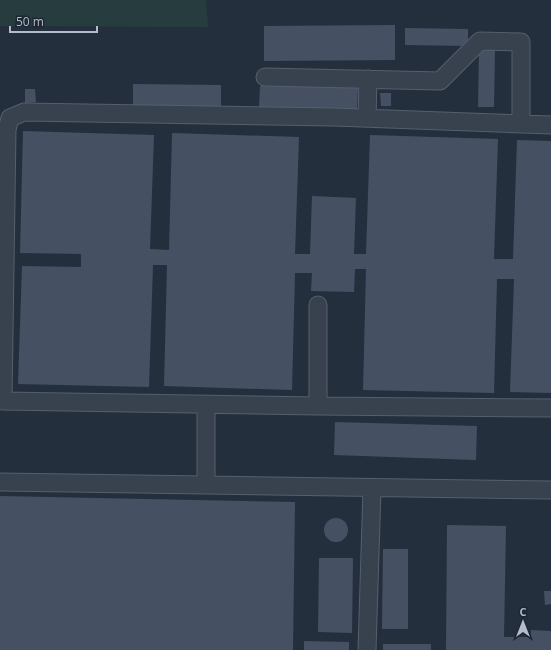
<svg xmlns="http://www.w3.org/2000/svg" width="551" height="650" viewBox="0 0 551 650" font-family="'Open Sans',sans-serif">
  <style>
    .green { fill: #263c3f }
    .building { fill: #455162 }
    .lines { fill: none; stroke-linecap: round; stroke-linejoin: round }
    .minor-casing { stroke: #565f6c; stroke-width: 19 }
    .minor { stroke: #38414e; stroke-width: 17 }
  </style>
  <rect width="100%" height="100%" fill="#242f3e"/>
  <path class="green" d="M0 0H206L208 27 0 26Z"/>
  <path class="building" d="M395 25V60L264 61V26Z
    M405 28 468 29V46L405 45Z
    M479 50H495L494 107H478Z
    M133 84 221 85V110L133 109Z
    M260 86 358 87 357 109 259 107Z
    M25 89H35L36 102 25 103Z
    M380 93H391V106H381Z
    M23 131 154 135 150 249 169 250 172 133 299 137 295 254H310L312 196 356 198 354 254H366L370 135 498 139 494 259H513L517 140 551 141V393L510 392 514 279H497L494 393 363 390 366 269H355L354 292 311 291 312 273H295L292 390 164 386 167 265H153L149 387 18 384 22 266 81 267V254L20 253Z
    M335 422 477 426 476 460 334 455Z
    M0 496 295 502 293 650H0Z
    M324 530a12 12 0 1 1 24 0a12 12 0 1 1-24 0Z
    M447 525 506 526 504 637H531V630L551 631V650H446Z
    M383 549H408V629H382Z
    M319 558H353L352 633 318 632Z
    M544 591H551V604L545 605Z
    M304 641 349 642V650H304Z
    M383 644H431V650H383Z"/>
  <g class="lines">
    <defs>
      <path id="minor" d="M265 77 440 81 480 41 521 42V124
        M367 118 368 79
        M318 305V406L3 401 7 130 10 118 24 112 334 117 551 125
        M318 406 551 408
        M0 482 206 485V404
        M206 485 551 490
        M367 650 372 488"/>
    </defs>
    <use href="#minor" class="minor-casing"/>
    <use href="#minor" class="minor"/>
  </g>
  <g transform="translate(523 622)" stroke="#1d2633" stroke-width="3" paint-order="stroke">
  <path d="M0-3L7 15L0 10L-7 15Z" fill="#b4bcc9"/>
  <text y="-6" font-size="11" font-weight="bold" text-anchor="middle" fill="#b4bcc9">С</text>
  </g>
  <path d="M10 26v6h87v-6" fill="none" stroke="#b4bcc9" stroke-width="2"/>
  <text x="16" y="26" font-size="12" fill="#b4bcc9" stroke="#1d2633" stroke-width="3" paint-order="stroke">50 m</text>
</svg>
